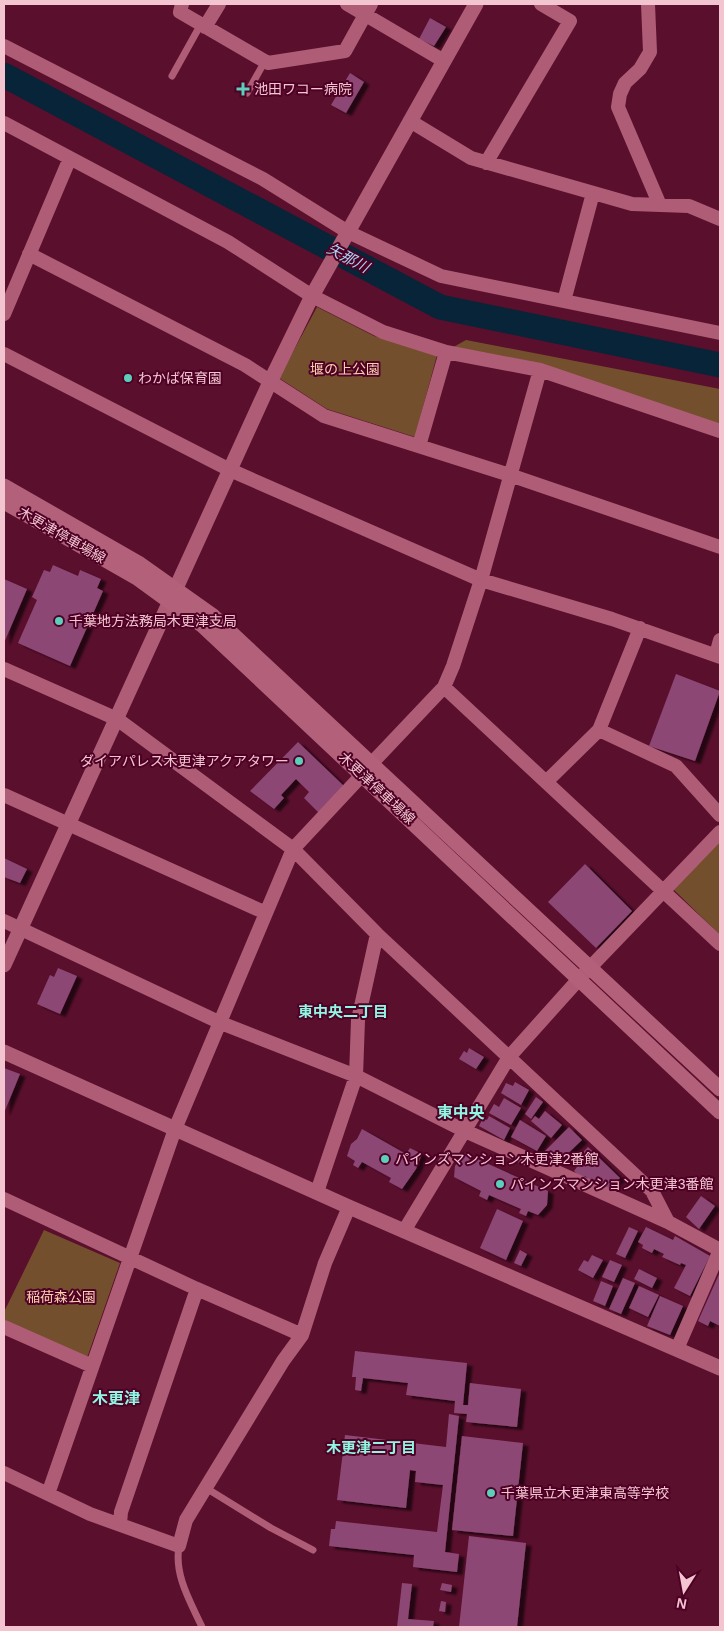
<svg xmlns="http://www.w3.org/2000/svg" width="724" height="1631" viewBox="0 0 724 1631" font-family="Arial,'Noto Sans JP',sans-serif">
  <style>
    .green { fill: #744f2e }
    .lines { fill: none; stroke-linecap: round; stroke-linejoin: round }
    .river { stroke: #072438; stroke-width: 25 }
    .building { fill: #8c4774; filter: url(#shadow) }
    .service { stroke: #af5d76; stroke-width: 7 }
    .minor { stroke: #af5d76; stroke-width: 14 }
    .tertiary { stroke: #af5d76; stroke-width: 15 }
    .secondary { stroke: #b3617a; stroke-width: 15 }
    .poi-dot { fill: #5bcebc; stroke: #4e0124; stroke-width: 2 }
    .labels { text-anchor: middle; stroke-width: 4; stroke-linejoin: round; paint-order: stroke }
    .poi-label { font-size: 14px; fill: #f3c5d0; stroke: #4e0124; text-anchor: start }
    .park-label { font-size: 14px; fill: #fad0ac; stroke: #4e0124 }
    .street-label { font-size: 14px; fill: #f3c5d0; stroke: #4e0124 }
    .water-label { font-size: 15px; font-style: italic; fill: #a6d3f6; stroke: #4e0124 }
    .neighbourhood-label { font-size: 15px; font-weight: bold; fill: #8ff6e4; stroke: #4e0124 }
    .quarter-label { font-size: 16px; font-weight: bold; fill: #8ff6e4; stroke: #4e0124 }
  </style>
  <defs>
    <filter id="shadow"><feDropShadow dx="5.5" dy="3" stdDeviation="1" flood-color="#0009"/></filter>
  </defs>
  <rect width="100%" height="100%" fill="#5a0f2d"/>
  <path class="green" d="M317 307 374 336 437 355 415 437 327 409 279 378Z
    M466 340 720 389V427L448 350Z
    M720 838V935L673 889Z
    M44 1230 120 1263 87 1358 4 1322V1312Z"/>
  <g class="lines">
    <path class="river" d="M4 75 440 307 720 365"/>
  </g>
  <path class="building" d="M430 18 446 27 434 46 419 39Z
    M350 73 364 82 346 113 331 105Z
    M53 565 78 576 80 570 101 579 97 588 103 591 70 666 18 643 37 600 32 597 44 570 50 572Z
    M4 579 27 589 4 643Z
    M676 674 720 691 695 761 649 746Z
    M298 742 345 787 320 814 304 798 309 792 296 779 281 795 284 798 274 809 250 791Z
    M4 858 27 869 20 883 4 877Z
    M585 864 632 911 596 948 548 902Z
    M58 968 77 976 60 1014 37 1004 50 975 54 977Z
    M469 1048 484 1057 476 1069 459 1059 464 1051 467 1053Z
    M4 1068 20 1074 4 1113Z
    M515 1082 529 1090 521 1105 501 1093 506 1083 513 1086Z
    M536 1097 543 1102 531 1119 525 1114Z
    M504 1098 521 1108 511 1125 489 1113 494 1104 499 1107Z
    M545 1111 562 1125 551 1138 531 1121 535 1116 539 1119Z
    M489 1116 510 1128 504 1140 479 1126 483 1118 487 1120Z
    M520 1120 546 1136 537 1151 511 1137Z
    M569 1127 582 1140 559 1162 541 1155Z
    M362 1129 406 1154 410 1148 422 1154 416 1169 402 1189 389 1182 391 1178 362 1162 358 1168 353 1165 355 1161 347 1156 351 1144 357 1139Z
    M588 1147 620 1178 609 1190 598 1180 594 1184 585 1176 582 1179 574 1171 577 1167 573 1163Z
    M464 1153 548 1191 547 1205 538 1215 528 1211 526 1216 519 1213 521 1209 489 1195 487 1200 479 1196 481 1191 454 1177 455 1166Z
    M701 1196 715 1206 699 1229 686 1217Z
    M497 1209 523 1221 506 1260 480 1248Z
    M629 1227 638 1231 625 1258 616 1254Z
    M646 1227 673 1240 675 1236 710 1256 690 1296 674 1288 686 1265 681 1263 680 1265 662 1257 664 1254 654 1249 652 1253 642 1248 643 1245 638 1242Z
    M520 1250 527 1254 521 1266 514 1263Z
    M592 1255 603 1260 593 1278 578 1270 584 1260 588 1262Z
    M610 1260 622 1265 614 1282 602 1277Z
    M639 1269 657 1278 652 1288 634 1279Z
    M720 1272V1326L710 1321 708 1326 698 1321Z
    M623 1278 635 1283 621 1314 609 1309Z
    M601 1281 613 1286 605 1306 593 1301Z
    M639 1286 659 1295 648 1317 629 1308Z
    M660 1296 683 1306 670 1335 647 1326Z
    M355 1351 467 1363 463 1405H468L470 1383 521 1389 517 1427 466 1422 467 1414 454 1413 455 1401 406 1395 408 1383 363 1378 361 1391 355 1390 356 1377H352Z
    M449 1414 459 1416 445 1552 459 1554 457 1572 413 1567 414 1555 329 1546 331 1529H335L336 1521 437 1532 443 1485 415 1482 416 1471 410 1470 406 1508 337 1500 345 1435 446 1447Z
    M462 1436 523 1443 513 1536 452 1530Z
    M469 1536 526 1543 517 1627H459Z
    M402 1583 412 1584 408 1619 434 1621 433 1627H397Z
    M442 1583 452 1585 451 1592 440 1590Z
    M441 1601 446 1602 445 1612 439 1611Z"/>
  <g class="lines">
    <path class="service" d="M172 76 201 24
      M247 93 265 61
      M206 1488 271 1528 313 1550
      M179 1546C174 1575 190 1601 202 1627"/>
    <path class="minor" d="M182 4 180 12 268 63 345 51 371 4
      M347 4 444 61
      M648 4 650 52 640 69 625 83 620 94 618 107 659 203
      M205 27 219 4
      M4 46 263 179 348 232 441 276 720 333
      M410 121 471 158 632 204 689 206 720 219
      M4 123 228 242 312 296 383 332 446 352 540 370 720 431
      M486 163 570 21 541 4
      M29 254 245 365 324 416 510 475 720 547
      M564 301 593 193
      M4 314 70 158
      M4 354 230 470 481 580 612 619 720 657
      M419 446 446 352
      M716 655 720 640
      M4 669 117 719 293 849 377 934 652 1191 668 1222
      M444 687 720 944
      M599 730 676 766 720 815
      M371 764 444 687 453 666 481 580 540 370
      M546 782 599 730 640 628
      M4 795 266 913
      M4 921 221 1023 356 1076 463 1130 668 1222 720 1250
      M317 1192 356 1076 358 1020 377 934
      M4 1199 197 1289 302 1335
      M404 1231 509 1057 579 979 720 832
      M4 1327 92 1366
      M677 1349 720 1250
      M4 1473 90 1514 179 1546 186 1520 283 1361 302 1335 325 1263 349 1207
      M48 1494 175 1129 293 849 363 774
      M120 1524 121 1512 197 1289"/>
    <path class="tertiary" d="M4 965 270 382 312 296 476 4
      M4 1052 349 1207 720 1368"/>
    <path class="secondary" d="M4 486 140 564 212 615 720 1089
      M4 502 137 578 203 626 720 1112"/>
  </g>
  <g class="poi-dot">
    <path d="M240.5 81.5h5v5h5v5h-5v5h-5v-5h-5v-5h5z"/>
    <circle cx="128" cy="378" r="5"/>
    <circle cx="59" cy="621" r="5"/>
    <circle cx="299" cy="761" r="5"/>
    <circle cx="385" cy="1159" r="5"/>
    <circle cx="500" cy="1184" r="5"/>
    <circle cx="491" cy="1493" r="5"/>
  </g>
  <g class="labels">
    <g class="poi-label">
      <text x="254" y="94">池田ワコー病院</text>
      <text x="138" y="383">わかば保育園</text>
      <text x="69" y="626">千葉地方法務局木更津支局</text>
      <text x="289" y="766" text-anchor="end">ダイアパレス木更津アクアタワー</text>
      <text x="395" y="1164">パインズマンション木更津2番館</text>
      <text x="510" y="1189">パインズマンション木更津3番館</text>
      <text x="501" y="1498">千葉県立木更津東高等学校</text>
    </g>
    <g class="park-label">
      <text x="345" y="374">堰の上公園</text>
      <text x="61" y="1302">稲荷森公園</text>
    </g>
    <g class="street-label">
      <text transform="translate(62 535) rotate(30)" y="5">木更津停車場線</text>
      <text transform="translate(377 788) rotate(43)" y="5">木更津停車場線</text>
    </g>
    <g class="water-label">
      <text transform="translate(348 258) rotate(28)" y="5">矢那川</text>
    </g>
    <g class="neighbourhood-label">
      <text x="343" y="1017">東中央二丁目</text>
      <text x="371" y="1453">木更津二丁目</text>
    </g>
    <g class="quarter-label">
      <text x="461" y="1118">東中央</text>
      <text x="116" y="1404">木更津</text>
    </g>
  </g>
  <rect width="724" height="1631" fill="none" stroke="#f3c5d0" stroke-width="10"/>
  <g transform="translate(684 1591) rotate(191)" stroke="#4e0124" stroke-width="4" paint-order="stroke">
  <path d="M0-4L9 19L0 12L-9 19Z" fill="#f3c5d0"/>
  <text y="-8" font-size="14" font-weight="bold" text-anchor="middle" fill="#f3c5d0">N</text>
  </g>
</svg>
